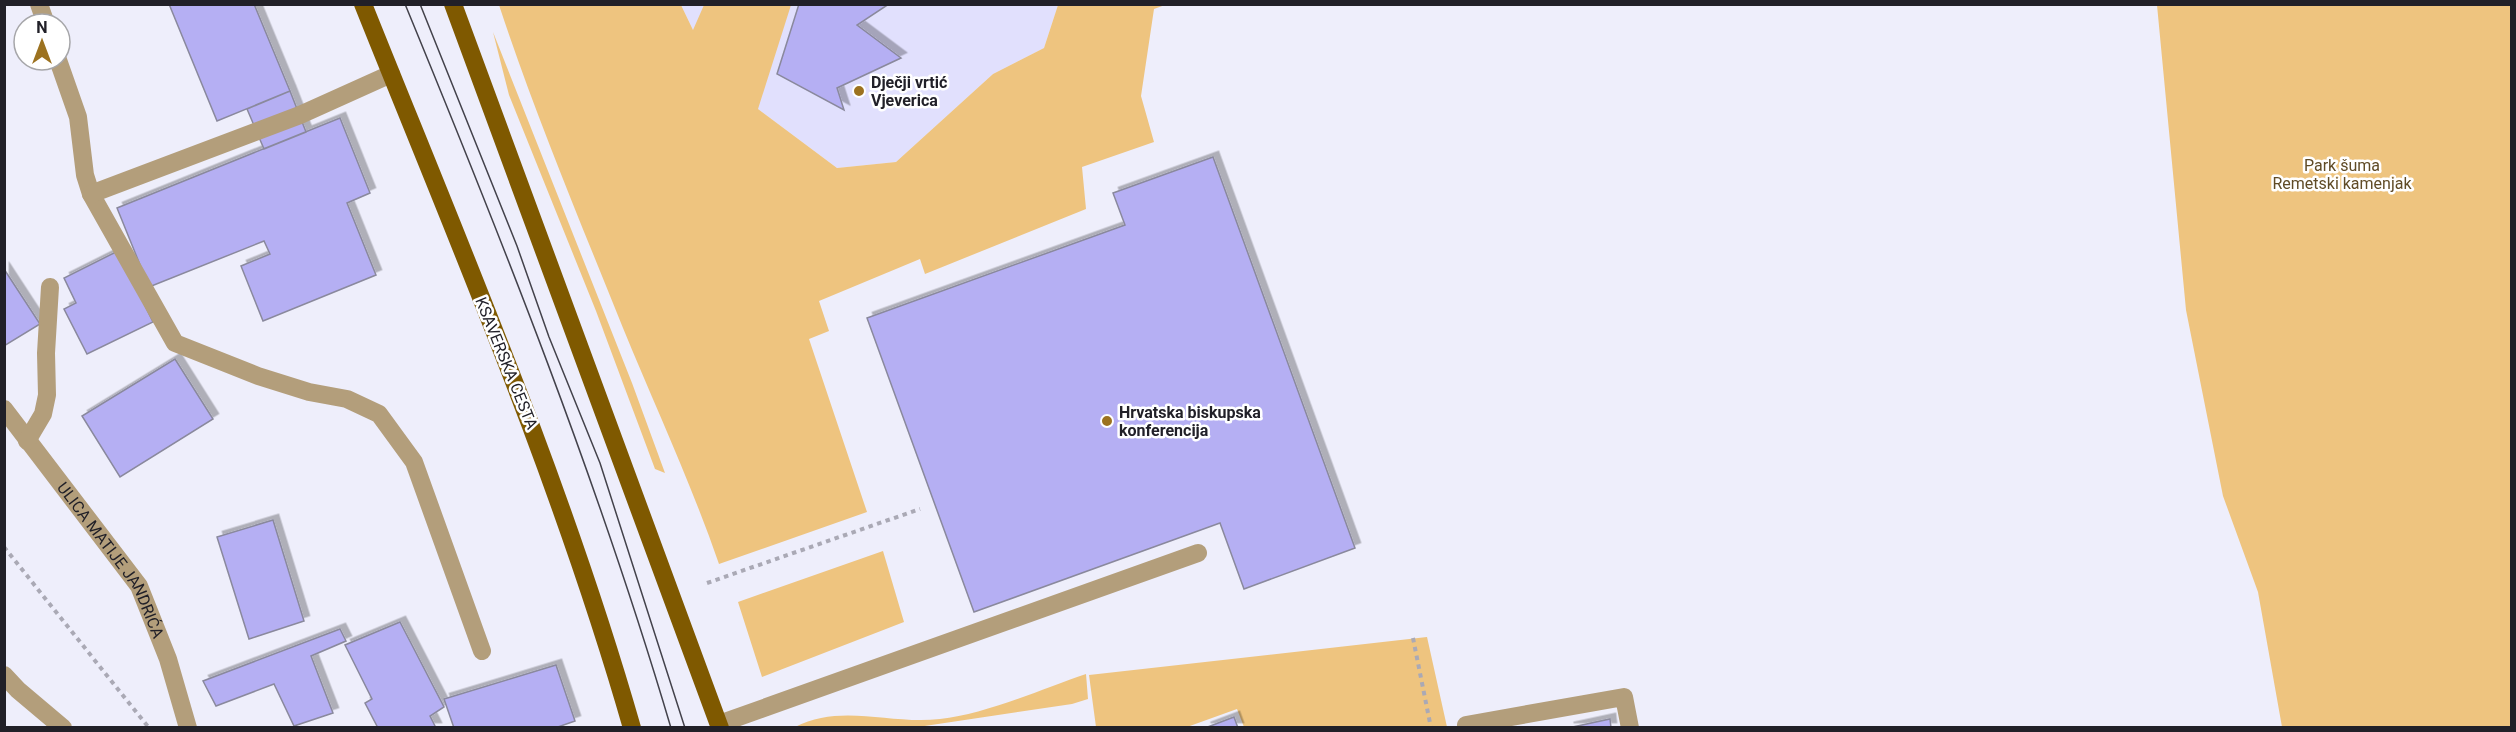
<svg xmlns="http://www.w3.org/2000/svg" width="2516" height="732" viewBox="0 0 2516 732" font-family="Roboto,sans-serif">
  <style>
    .built { fill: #e1e0fd }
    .green { fill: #eec47f }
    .building { fill: #b5aff3; stroke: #8a899d; stroke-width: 1.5; filter: url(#shadow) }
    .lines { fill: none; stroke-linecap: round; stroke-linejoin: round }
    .path { stroke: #aaa9b5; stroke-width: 4; stroke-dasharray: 4.5 4.5; stroke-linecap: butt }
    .minor { stroke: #b39e7b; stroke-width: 18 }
    .major { stroke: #7f5900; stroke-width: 18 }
    .tram { stroke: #43424b; stroke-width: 1.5 }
    .poi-dot { fill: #9c7220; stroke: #fff; stroke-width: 2 }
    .labels { text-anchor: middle; stroke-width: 5; stroke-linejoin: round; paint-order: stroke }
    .poi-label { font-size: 16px; font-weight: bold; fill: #212028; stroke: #fff; text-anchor: start }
    .park-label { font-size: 16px; fill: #604b26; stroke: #fff }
    .street-label { font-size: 16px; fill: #212028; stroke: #fff }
  </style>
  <defs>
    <filter id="shadow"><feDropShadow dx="5.5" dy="-5.5" stdDeviation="0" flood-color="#0004"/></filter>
  </defs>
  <rect width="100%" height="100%" fill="#eeeefb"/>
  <path class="built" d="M681 5H1058L1044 48 993 74 896 162 837 168 758 109 693 30Z"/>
  <path class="green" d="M499 5H681L693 30 704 5H791L758 109 837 168 896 162 993 74 1044 48 1058 5H1165L1154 9 1141 96 1154 142 1082 167 1086 209 925 274 920 259 819 301 829 331 809 339 867 512 719 564C691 483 655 406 623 328 580 221 535 114 499 5Z
    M2157 5H2511V727H2282L2258 592 2223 496 2186 310Z
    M493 32 632 383 665 473 655 469 596 311 509 95Z
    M883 551 904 622 762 677 738 602Z
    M1427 637 1447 727H1244L1237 709 1187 727H1096L1089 675Z
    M1086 674 1088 699 1072 704 918 727H795C841 703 891 725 940 719 986 714 1042 689 1086 674Z"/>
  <path class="building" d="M169 4H254L290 91 217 121Z
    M799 4H889L857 25 901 58 837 88 844 110 777 74Z
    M290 91 306 132 264 149 247 109Z
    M340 118 370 193 347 203 376 275 263 321 241 266 270 254 264 241 149 287 117 208Z
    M1213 157 1355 548 1244 589 1220 523 974 612 867 318 1125 225 1113 193Z
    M118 251 153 322 87 354 64 309 76 303 64 278Z
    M4 269 40 324 4 346Z
    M175 359 213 419 120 477 82 416Z
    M273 520 304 621 249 639 217 537Z
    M400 622 444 707 430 716 436 728H378L365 703 372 699 345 645Z
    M340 629 346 641 311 656 333 713 294 726 274 684 216 706 203 681Z
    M556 665 575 721 555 728H454L444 699Z
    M1234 717 1238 728H1205Z
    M1610 719 1611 728H1568Z"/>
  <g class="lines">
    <path class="path" d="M4 547 149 728
      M707 583 920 509
      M1413 638 1431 728"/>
    <g class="minor">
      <path d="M39 4 46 24"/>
      <path d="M58 60 78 117 85 175 91 194 175 343 258 376 309 392 347 399 379 414 414 462 482 651"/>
      <path d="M91 194 300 115 391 74"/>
      <path id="s1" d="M4 409 139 586 168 659 188 728"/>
      <path d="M27 441 43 414 47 395 46 353 50 287"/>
      <path d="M4 675 18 690 63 728"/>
      <path d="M719 724 1198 553"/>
      <path d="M1467 728 1466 725 1624 697 1630 728"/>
    </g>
    <path class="major" d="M363 4C459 244 561 480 632 728
      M453 4 720 728"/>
    <path class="tram" d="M405 4C503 242 598 481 671 728
      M420 4 517 246 549 337 600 463 685 728"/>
  </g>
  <g class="poi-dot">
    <circle cx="859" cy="91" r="6"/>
    <circle cx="1107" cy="421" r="6"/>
  </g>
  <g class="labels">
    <g class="poi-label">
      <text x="871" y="88">Dječji vrtić<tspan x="871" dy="18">Vjeverica</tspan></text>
      <text x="1119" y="418">Hrvatska biskupska<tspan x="1119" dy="18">konferencija</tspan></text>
    </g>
    <g class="park-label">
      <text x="2342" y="171">Park šuma<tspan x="2342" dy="18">Remetski kamenjak</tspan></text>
    </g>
    <g class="street-label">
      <text transform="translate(507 363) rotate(68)" y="6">KSAVERSKA CESTA</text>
      <text dy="6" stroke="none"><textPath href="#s1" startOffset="186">ULICA MATIJE JANDRIĆA</textPath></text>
    </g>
  </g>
  <rect width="2516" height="732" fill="none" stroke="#212028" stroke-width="12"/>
  <g transform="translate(42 42)"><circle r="28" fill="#ffffff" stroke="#a6a6a9" stroke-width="1.5"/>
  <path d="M0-4.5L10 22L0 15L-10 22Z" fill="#9c7220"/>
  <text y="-9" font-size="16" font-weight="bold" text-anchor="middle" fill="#212028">N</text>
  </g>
</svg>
